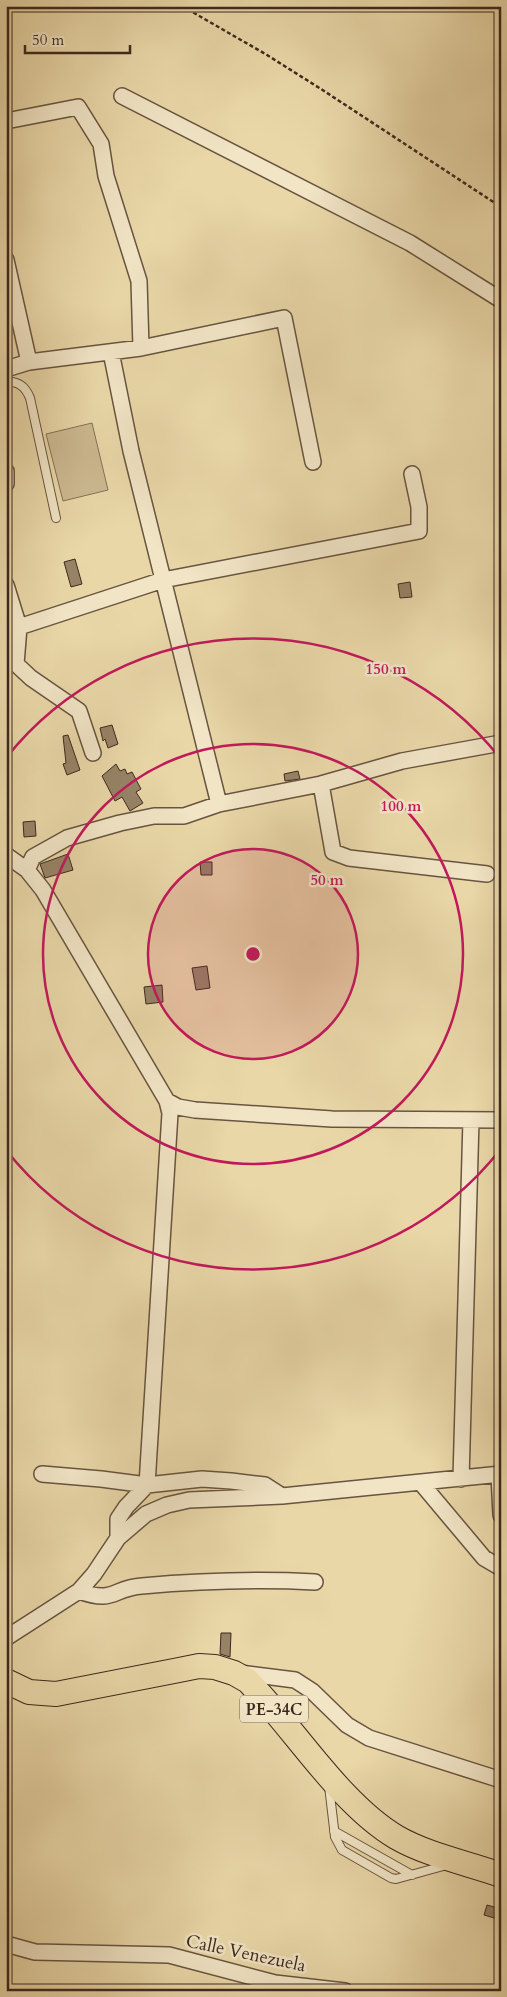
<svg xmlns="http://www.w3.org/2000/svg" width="507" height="1997" viewBox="0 0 507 1997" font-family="Cardo,serif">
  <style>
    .green { fill: #ccb991; stroke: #847158 }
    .building { fill: #968366; stroke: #3d291e }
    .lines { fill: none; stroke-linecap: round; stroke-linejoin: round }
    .service-casing { stroke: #685440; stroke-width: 10 }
    .minor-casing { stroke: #685440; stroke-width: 18 }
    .primary-casing { stroke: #3d291e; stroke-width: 26 }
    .path { stroke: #3d291e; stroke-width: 2.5; stroke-dasharray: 4 2.5; stroke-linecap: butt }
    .service { stroke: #f1e5c6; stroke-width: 8 }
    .minor { stroke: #f1e5c6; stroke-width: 15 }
    .primary { stroke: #e9d7a8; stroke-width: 24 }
    .ring { fill: none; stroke: #c2185b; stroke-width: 2.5 }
    .labels { text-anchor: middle; stroke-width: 5; stroke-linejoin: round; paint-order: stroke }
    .shield { fill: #f1e5c6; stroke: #736150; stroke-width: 1 }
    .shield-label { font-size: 16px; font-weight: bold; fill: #3d291e }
    .street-label { font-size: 18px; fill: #3d291e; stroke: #f1e5c6 }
    .centre { fill: #c2185b; stroke: #f1e5c6; stroke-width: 2.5 }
    .ring-label { font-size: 15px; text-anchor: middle; font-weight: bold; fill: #c2185b; stroke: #f1e5c6; stroke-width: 5; stroke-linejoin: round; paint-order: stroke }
  </style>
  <rect width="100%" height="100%" fill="#e9d7a8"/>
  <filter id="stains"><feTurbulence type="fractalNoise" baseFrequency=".004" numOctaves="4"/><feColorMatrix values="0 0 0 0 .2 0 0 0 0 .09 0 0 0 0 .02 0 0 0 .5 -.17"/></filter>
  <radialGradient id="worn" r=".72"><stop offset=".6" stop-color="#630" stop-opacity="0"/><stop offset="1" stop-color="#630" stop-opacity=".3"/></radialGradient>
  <path class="green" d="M92 423 108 490 63 501 46 434Z"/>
  <path class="building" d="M75 559 82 584 71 587 64 562Z
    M410 582 412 597 400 598 398 584Z
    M112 725 118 744 108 748 105 739 103 741 100 728Z
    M68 735 80 770 67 775 63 764 66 763 63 736Z
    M116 764 120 771 125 769 127 774 132 772 141 789 136 792 143 803 130 811 122 797 115 801 102 776Z
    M298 771 300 779 285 781 284 774Z
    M35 821 36 836 24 837 23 822Z
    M68 854 73 870 45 878 40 864Z
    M200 862H212V875H201Z
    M207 966 210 988 196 990 192 968Z
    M162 985 163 1002 146 1004 144 987Z
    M221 1633H231L230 1657 220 1654Z
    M487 1905 501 1909V1920L484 1915Z"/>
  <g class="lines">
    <defs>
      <path id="service" d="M6 381C19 382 25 386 30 398L56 518
        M329 1786 335 1837 342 1850 391 1878 396 1879 447 1865
        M334 1831 412 1875"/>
      <path id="minor" d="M122 96 410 243 501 300
        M6 121 78 107 101 144 106 176 139 281 141 348
        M6 260 29 362
        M111 352 131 451 219 804
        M6 369 29 362 141 348 284 318 313 462
        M6 471V484
        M6 585 19 627 16 664 31 678 79 711 93 753
        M6 629 19 627 163 580 419 531V507L412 474
        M321 784 333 852 349 858 487 874
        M6 855 27 870 43 890 167 1101 178 1107 195 1110 332 1119 501 1120
        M27 870 33 857 67 838 120 823 154 816H184L219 804 321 784 402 761 501 743
        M42 1474 101 1479 147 1485 202 1479 231 1481 265 1485 282 1496
        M499 1475 501 1515
        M461 1479 471 1120
        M421 1483 484 1558 501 1568
        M118 1538V1519L126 1507 147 1485 170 1113 167 1101
        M79 1591C115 1604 112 1588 142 1586 199 1581 257 1579 315 1582
        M6 1638 79 1591 94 1574 118 1538 146 1514 167 1505 189 1500 282 1496 501 1474
        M240 1673 295 1680 312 1691 347 1725 369 1738 501 1780
        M6 1944 35 1952 169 1955 275 1983 345 1991"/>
      <path id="primary" d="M6 1681 29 1692 56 1694 179 1670 199 1666 215 1667 234 1673 248 1681 259 1693C300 1738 344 1806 396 1837 427 1855 467 1863 501 1875"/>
    </defs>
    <use href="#service" class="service-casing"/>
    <use href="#minor" class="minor-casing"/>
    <use href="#primary" class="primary-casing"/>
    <path class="path" d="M182 6 267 55 321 89 501 207"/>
    <use href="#service" class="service"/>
    <use href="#minor" class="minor"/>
    <use href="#primary" class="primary"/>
  </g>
  <circle cx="253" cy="954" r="105" fill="#c2185b" fill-opacity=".12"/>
  <g class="ring">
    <circle cx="253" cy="954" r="105"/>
    <circle cx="253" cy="954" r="210"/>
    <path d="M500 1150A315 315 0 0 1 6 1150M6 758A315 315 0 0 1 500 758"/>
  </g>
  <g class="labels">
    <rect class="shield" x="240" y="1695.5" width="68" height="27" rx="4"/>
    <g class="shield-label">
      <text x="274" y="1715">PE-34C</text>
    </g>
    <g class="street-label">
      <text transform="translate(246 1953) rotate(12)" y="6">Calle Venezuela</text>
    </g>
  </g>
  <circle cx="253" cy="954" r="8" class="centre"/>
  <g class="ring-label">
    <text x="386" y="674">150 m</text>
    <text x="401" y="811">100 m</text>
    <text x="327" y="885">50 m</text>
  </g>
  <rect width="507" height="1997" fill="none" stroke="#e9d7a8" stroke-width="25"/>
  <rect x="8" y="8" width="492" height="1982" fill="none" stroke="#3d291e" stroke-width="2.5"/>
  <rect x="12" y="12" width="482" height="1972" fill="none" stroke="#3d291e"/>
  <path d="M25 45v8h105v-8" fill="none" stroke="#3d291e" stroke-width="2.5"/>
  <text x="32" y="45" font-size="15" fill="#3d291e" stroke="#f1e5c6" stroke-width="4" paint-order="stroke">50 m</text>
  <rect width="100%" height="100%" filter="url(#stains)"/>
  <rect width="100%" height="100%" fill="url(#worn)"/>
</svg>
